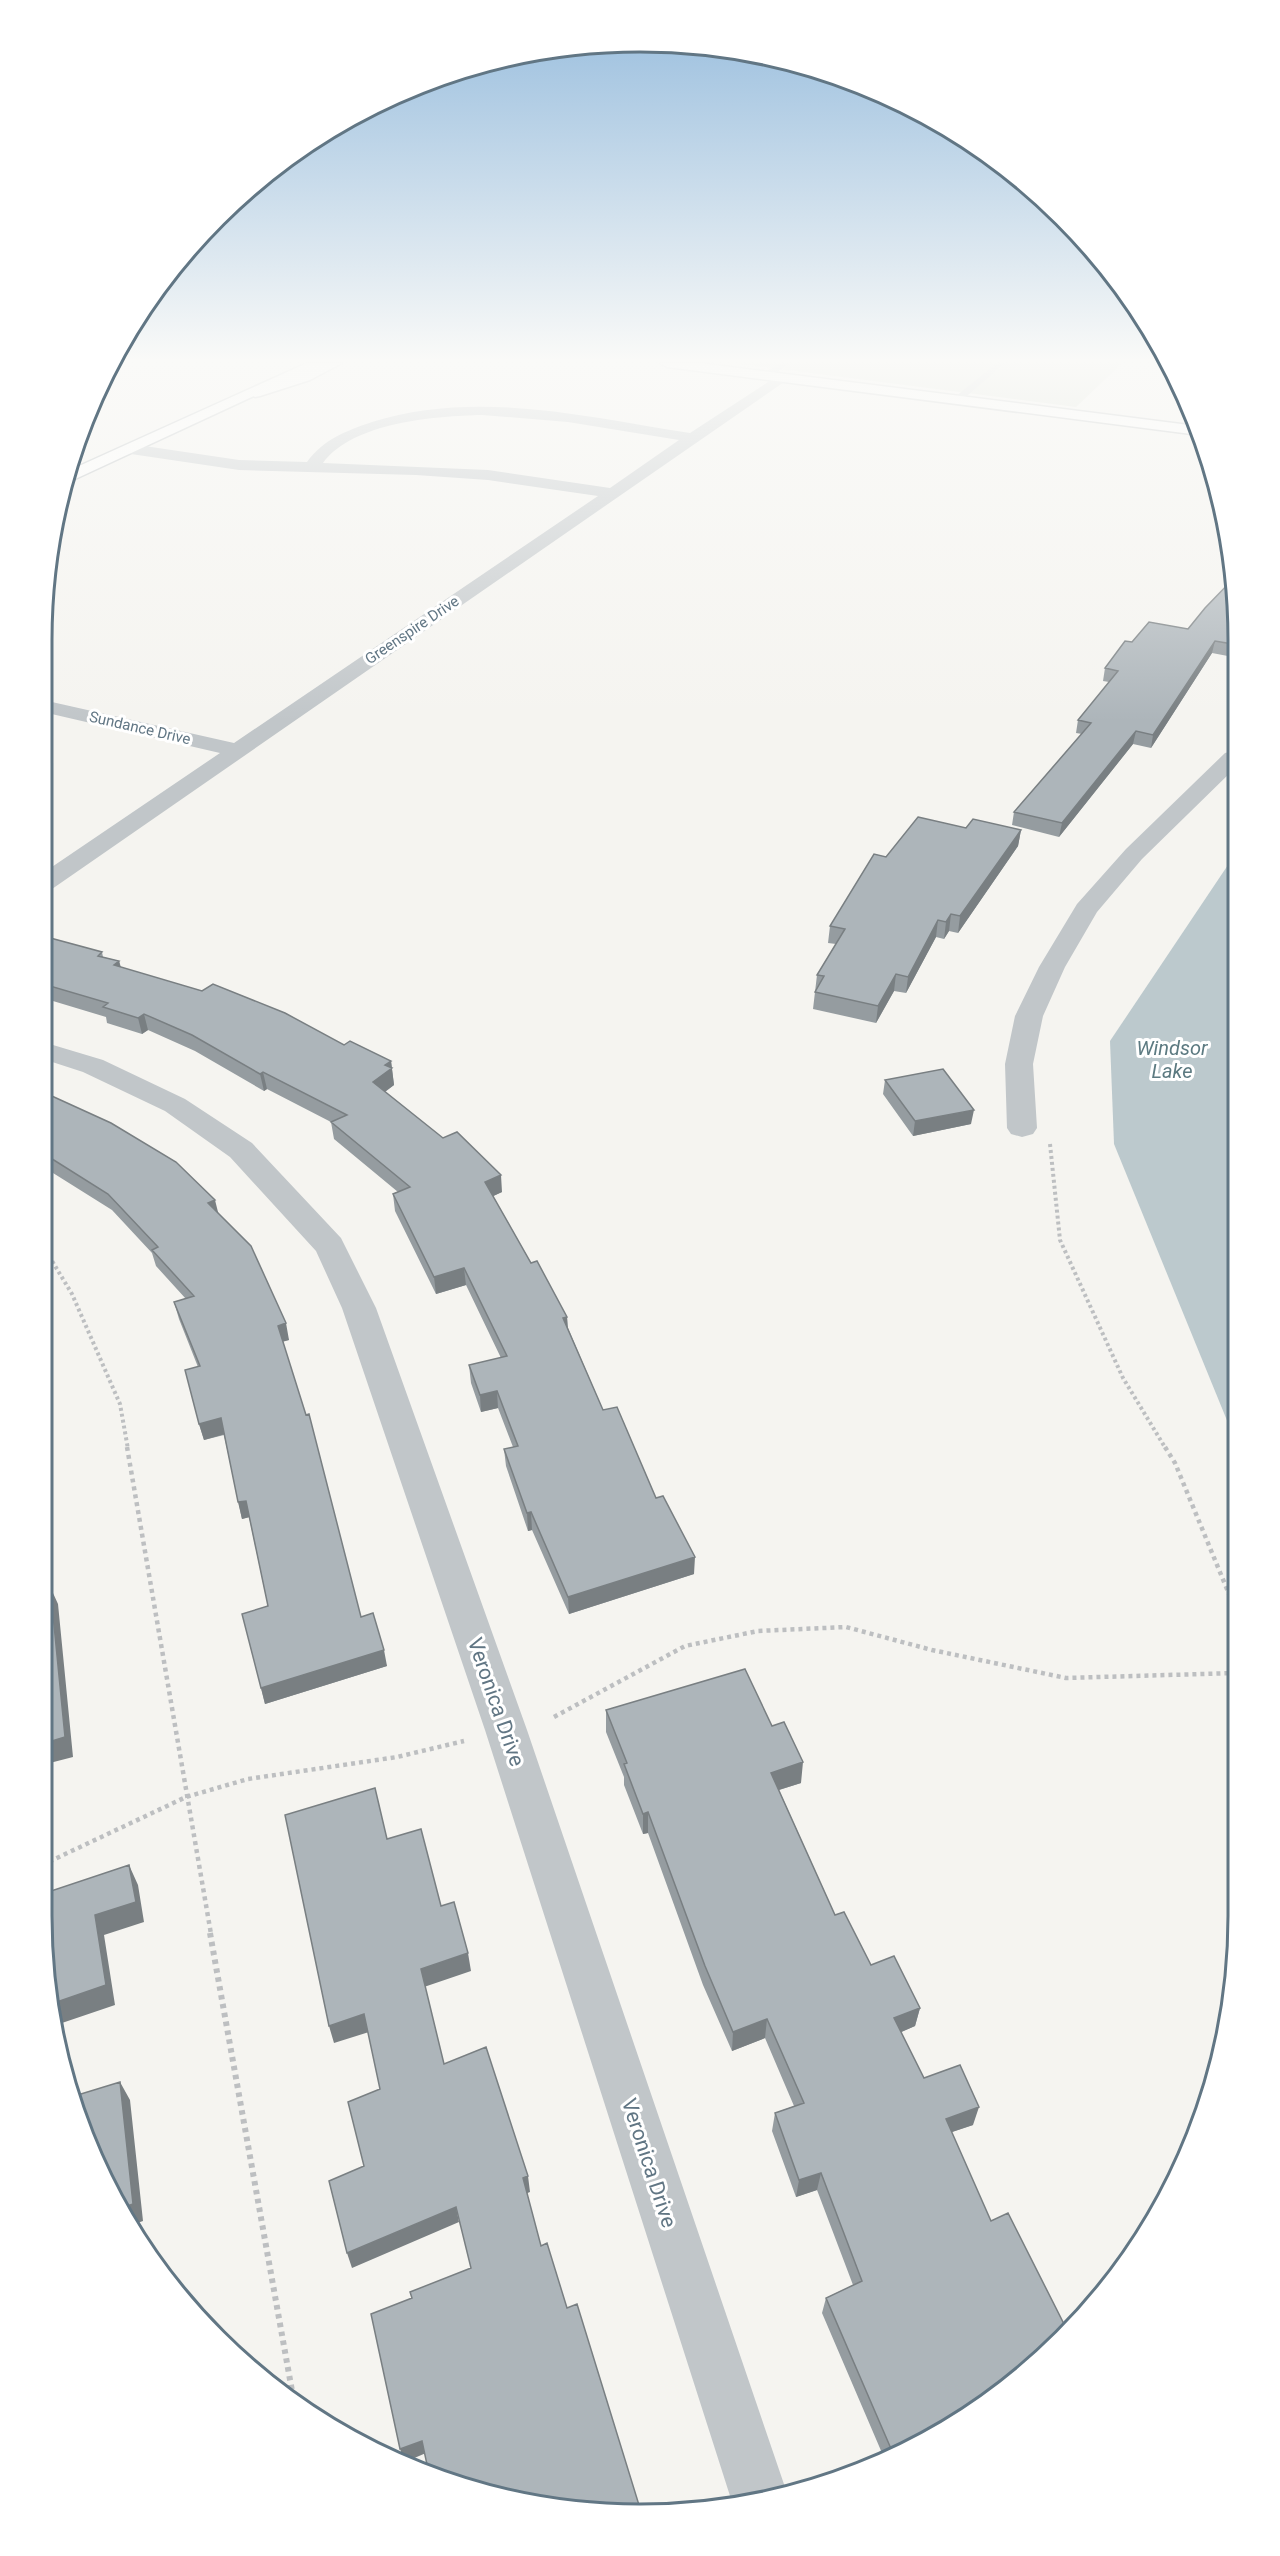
<svg xmlns="http://www.w3.org/2000/svg" width="1280" height="2556" viewBox="0 0 1280 2556" font-family="Roboto,sans-serif">
  <style>
    .green { fill: #d5dcd0 }
    .water { fill: #bcc9cd }
    .lines { fill: none; stroke-linecap: round; stroke-linejoin: round }
    .secondary-casing { stroke: #b5bbbf; stroke-width: 3 }
    .primary-casing { stroke: #b4b9bc; stroke-width: 3 }
    .path-far2 { stroke: #bdbfc1; stroke-width: 4; stroke-dasharray: 3 3; stroke-linecap: butt }
    .path-far1 { stroke: #bdbfc1; stroke-width: 4.5; stroke-dasharray: 4 4; stroke-linecap: butt }
    .path { stroke: #bdbfc1; stroke-width: 6; stroke-dasharray: 4.5 4.5; stroke-linecap: butt }
    .lane { fill: #c1c6c9; fill-rule: evenodd }
    .street { fill: #c1c6c9; fill-rule: evenodd }
    .secondary { fill: #fff; fill-rule: evenodd }
    .primary { fill: #fff; fill-rule: evenodd }
    .wall { fill: #959ca0 }
    .shaded-wall { fill: #797f82 }
    .building { fill: #adb5ba; stroke: #797f82; stroke-width: 1.5 }
    .labels { text-anchor: middle; stroke-width: 6; stroke-linejoin: round; paint-order: stroke }
    .far-street-label { font-size: 15px; fill: #617684; stroke: #fff }
    .water-label { font-size: 20px; font-style: italic; fill: #5c7a81; stroke: #fff }
    .near-street-label { font-size: 21px; fill: #617684; stroke: #fff }
    .rim { fill: none; stroke: #617684; stroke-width: 3 }
  </style>
  <rect width="100%" height="100%" fill="#f5f4f0"/>
  <path class="green" d="M732 363H1122L1076 407Z"/>
  <path class="water" d="M1234 856 1235 1440 1114 1144 1110 1041Z"/>
  <g class="lines">
    <defs>
      <path id="secondary" d="M307 363H325L71 481 63 482 68 471Z"/>
      <path id="primary" d="M324 363H342L310 380 260 396 255 397 248 393 250 390 300 374Z
        M660 363H699L1197 426 1199 435 667 367Z"/>
    </defs>
    <use href="#secondary" class="secondary-casing"/>
    <use href="#primary" class="primary-casing"/>
    <path class="path-far2" d="M1050 1144 1060 1240 1123 1378 1166 1449
      M43 1246 72 1294 120 1404 128 1449"/>
    <path class="path-far1" d="M127 1447 211 1934
      M1165 1447 1175 1463 1236 1611
      M554 1717 685 1646 758 1631 846 1627 932 1650 1066 1678 1236 1673
      M42 1865 186 1797 248 1779 397 1757 464 1741"/>
    <path class="path" d="M210 1933 294 2402"/>
    <path class="lane" d="M781 363H790L770 377H764V373Z
      M997 363H1005L961 401H955V397Z"/>
    <path class="street" d="M782 373 789 377 787 380 52 889 43 891V873L220 753 43 712V700L234 743 598 496 488 480 416 475 239 470 131 454 126 452 123 449 126 446 131 444 239 460 307 462C324 439 346 431 372 422 476 389 586 417 690 433ZM482 415 568 422 679 440 610 488 488 470 323 463C353 422 436 416 482 415Z
      M1233 751V770L1142 859 1097 912 1065 967 1043 1016 1033 1064 1037 1128 1033 1134 1022 1137 1011 1134 1007 1128 1005 1064 1015 1016 1039 967 1077 904 1126 849 1225 753Z
      M43 1042 103 1060 185 1099 252 1143 341 1238 376 1308 527 1730 787 2493 733 2505 731 2499 485 1730 342 1308 316 1251 230 1157 165 1111 83 1072 43 1059Z"/>
    <use href="#secondary" class="secondary"/>
    <use href="#primary" class="primary"/>
  </g>
  <path class="wall" d="M1233 579V657L1212 653 1151 748 1133 744 1059 837 1012 825 1014 812 1082 734 1076 733 1078 720 1109 682 1103 681 1105 668 1132 642 1188 629Z
    M966 828 1021 830 1018 846 958 933 949 931 944 939 936 937 906 993 894 991 876 1023 813 1009 817 975 836 944 828 943 830 926 886 857Z
    M43 936 102 952 103 957 119 961 121 967 391 1061 394 1085 385 1092 502 1192 493 1196 531 1263 567 1317 568 1328 603 1410 656 1498 694 1574 569 1614 532 1530 528 1531 506 1466 504 1449 513 1447 498 1408 481 1412 471 1383 469 1365 501 1358 466 1285 436 1294 395 1211 393 1194 398 1192 334 1139 331 1122 267 1089 264 1091 195 1051 148 1030 142 1034 107 1023 106 1017 43 998Z
    M885 1080 971 1124 913 1136 883 1094Z
    M43 1092 218 1213 289 1340 283 1341 361 1617 387 1666 265 1704 261 1688 268 1606 249 1517 242 1519 224 1435 204 1440 199 1424 198 1367 179 1319 174 1302 186 1299 156 1266 152 1253 112 1210 53 1173 43 1180Z
    M606 1710 772 1726 801 1783 779 1790 835 1915 871 1965 920 2008 915 2026 901 2032 924 2078 973 2125 952 2132 905 2452 885 2460 822 2313 826 2298 853 2285 817 2190 796 2197 772 2131 775 2113 794 2106 765 2038 732 2051 703 1985 648 1833 643 1834 624 1785V1777L606 1732Z"/>
  <path class="shaded-wall" d="M1215 641 1212 653 1151 748 1153 735Z
    M1136 731 1133 744 1059 837 1062 823Z
    M1021 830 1018 846 958 933 960 916Z
    M951 914 949 931 944 939 946 922Z
    M938 920 936 937 906 993 908 977Z
    M119 961 123 978 114 965Z
    M896 974 894 991 876 1023 878 1006Z
    M144 1014 148 1030 142 1034 138 1018Z
    M391 1061 394 1085 375 1099 373 1082 385 1065Z
    M263 1072 267 1089 264 1091 260 1074Z
    M974 1110 971 1124 913 1136 915 1121Z
    M49 1157 53 1173 43 1180V1161Z
    M501 1175 502 1192 487 1199 485 1182Z
    M215 1200 219 1216 208 1203Z
    M464 1268 466 1285 436 1294 434 1277Z
    M567 1317 568 1335 563 1318Z
    M286 1323 289 1340 282 1342 278 1326Z
    M497 1391 498 1408 481 1412 480 1395Z
    M221 1418 225 1434 204 1440 199 1424Z
    M246 1501 250 1517 242 1519 238 1502Z
    M531 1512 532 1530 528 1531 527 1513Z
    M43 1539 51 1559 53 1593 58 1604 73 1757 42 1765 46 1585Z
    M695 1557 694 1574 569 1614 568 1597Z
    M384 1650 387 1666 265 1704 261 1688Z
    M803 1762 801 1783 769 1793 771 1773Z
    M648 1812V1833L643 1834V1814Z
    M129 1865 138 1885 144 1922 104 1935 115 2005 59 2024 63 2051 59 2052 53 2032 51 2004 95 1915Z
    M468 1953 471 1971 424 1987 421 1969Z
    M920 2008 915 2026 890 2037 894 2018Z
    M364 2014 369 2032 334 2043 329 2026Z
    M767 2019 765 2038 732 2051 733 2032Z
    M120 2082 130 2100 143 2221 129 2226 119 2209Z
    M979 2107 973 2125 940 2136 946 2119Z
    M821 2173 817 2190 796 2197 799 2180Z
    M528 2176 530 2192 525 2194 523 2178Z
    M456 2207 459 2222 352 2268 347 2253Z
    M960 2418 905 2452 889 2459 892 2451Z
    M422 2441 426 2453 405 2462 400 2449Z
    M639 2505V2514L622 2512Z"/>
  <path class="building" d="M1233 579V644L1215 641 1153 735 1136 731 1062 823 1014 812 1091 723 1078 720 1118 671 1105 668 1125 641 1132 642 1149 622 1188 629 1205 608Z
    M918 817 966 828 973 819 1021 830 960 916 951 914 946 922 938 920 908 977 896 974 878 1006 815 992 824 976 817 975 845 929 830 926 874 854 886 857Z
    M43 936 102 952 98 956 119 961 114 965 202 991 213 984 285 1013 344 1045 350 1041 391 1061 385 1065 392 1068 373 1082 443 1138 457 1132 501 1175 485 1182 531 1263 537 1261 567 1317 563 1318 603 1410 617 1407 656 1498 663 1496 695 1557 568 1597 531 1512 527 1513 504 1449 518 1446 497 1391 480 1395 469 1365 507 1356 464 1268 434 1277 393 1194 410 1187 331 1122 347 1115 263 1072 260 1074 192 1035 144 1014 138 1018 103 1007 108 1003 43 984Z
    M943 1069 974 1110 915 1121 885 1080Z
    M43 1092 111 1123 176 1162 215 1200 208 1203 251 1246 286 1323 278 1326 306 1415 309 1414 361 1617 373 1613 384 1650 261 1688 242 1614 268 1606 246 1501 238 1502 221 1418 199 1424 185 1370 200 1366 174 1302 194 1296 152 1250 158 1247 108 1194 49 1157 43 1161Z
    M42 1539 46 1585 50 1584 65 1737 42 1744Z
    M745 1669 772 1726 784 1722 803 1762 771 1773 835 1915 844 1912 871 1965 894 1956 920 2008 894 2018 924 2078 960 2065 979 2107 946 2119 991 2221 1008 2213 1068 2332 1063 2339 1004 2391 960 2418 892 2451 826 2298 862 2281 821 2173 799 2180 775 2113 804 2103 767 2019 733 2032 705 1966 648 1812 643 1814 624 1764 627 1763 606 1710Z
    M375 1788 387 1839 421 1829 441 1906 454 1902 468 1953 421 1969 444 2064 486 2047 528 2176 523 2178 541 2246 547 2243 567 2308 577 2304 639 2505 622 2512 523 2502 429 2474 422 2441 400 2449 371 2314 412 2298 410 2292 471 2268 456 2207 347 2253 329 2181 364 2166 348 2102 380 2089 364 2014 329 2026 285 1815Z
    M129 1865 136 1902 95 1915 106 1985 51 2004 42 1916V1894Z
    M120 2082 133 2204 119 2209 74 2109 71 2097Z"/>
  <linearGradient id="sky" x2="0" y2="1"><stop stop-color="#96bcdd"/><stop offset="0.5" stop-color="#fafaf8"/><stop offset="1" stop-color="#fafaf8" stop-opacity="0"/></linearGradient>
  <rect width="1280" height="721" fill="url(#sky)"/>
  <g class="labels">
    <g class="far-street-label">
      <text transform="translate(412 630) rotate(-34)" y="5">Greenspire Drive</text>
      <text transform="translate(140 728) rotate(13)" y="5">Sundance Drive</text>
    </g>
    <g class="water-label">
      <text x="1172" y="1055">Windsor<tspan x="1172" dy="23">Lake</tspan></text>
    </g>
    <g class="near-street-label">
      <text transform="translate(496 1702) rotate(71)" y="7">Veronica Drive</text>
      <text transform="translate(649 2163) rotate(72)" y="7">Veronica Drive</text>
    </g>
  </g>
  <path d="M0 0H1280V2556H0ZM640 52H640A588 588 0 0 1 1228 640V1916A588 588 0 0 1 640 2504H640A588 588 0 0 1 52 1916V640A588 588 0 0 1 640 52Z" fill="#fff" fill-rule="evenodd"/>
  <path class="rim" d="M640 52H640A588 588 0 0 1 1228 640V1916A588 588 0 0 1 640 2504H640A588 588 0 0 1 52 1916V640A588 588 0 0 1 640 52Z"/>
</svg>
